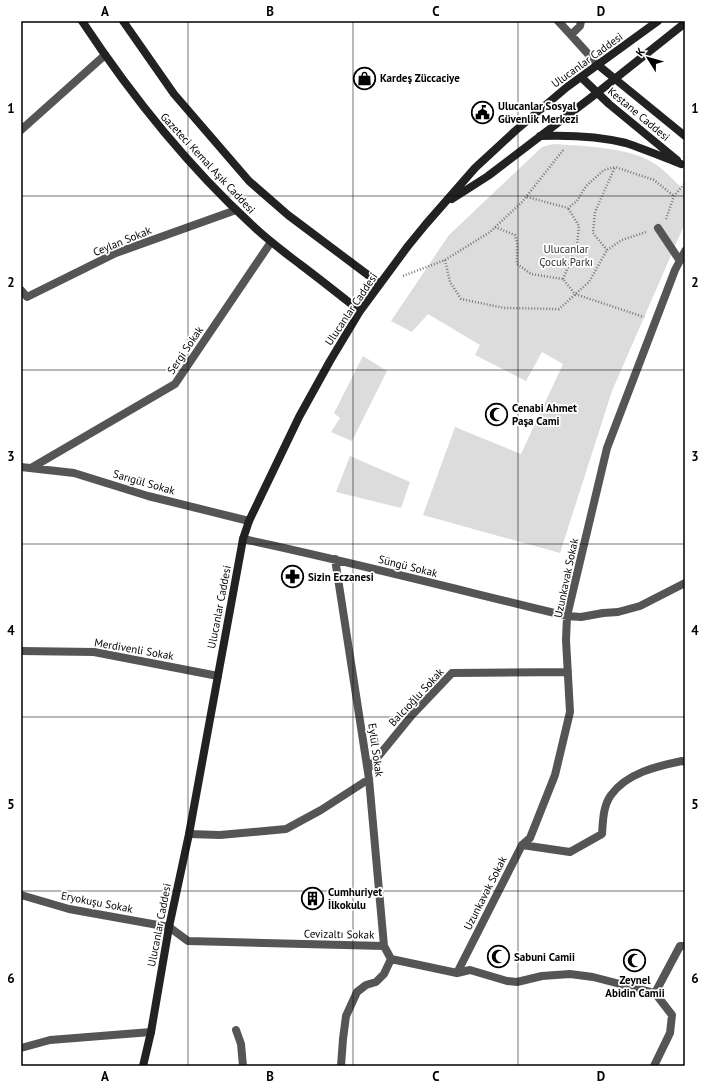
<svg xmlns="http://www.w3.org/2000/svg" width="706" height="1087" viewBox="0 0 706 1087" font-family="'PT Sans',sans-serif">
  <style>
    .green { fill: #dcdcdc }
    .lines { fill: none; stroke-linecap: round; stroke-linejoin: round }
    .path { stroke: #777; stroke-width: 2.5; stroke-dasharray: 1 2; stroke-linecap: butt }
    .street { stroke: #555; stroke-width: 8 }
    .secondary { stroke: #222; stroke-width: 8 }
    .grid { fill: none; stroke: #000; stroke-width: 1; stroke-opacity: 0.55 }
    .labels { text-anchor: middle; stroke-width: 3.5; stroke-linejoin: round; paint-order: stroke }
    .street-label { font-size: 11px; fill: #000; stroke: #fff }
    .poi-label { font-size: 11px; font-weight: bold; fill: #000; stroke: #fff; text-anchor: start }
    .park-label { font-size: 11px; fill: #333; stroke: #fff }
    .neatline { fill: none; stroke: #000; stroke-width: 1.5 }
    .grid-label { font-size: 13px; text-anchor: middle; font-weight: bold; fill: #000 }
  </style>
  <rect width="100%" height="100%" fill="#fff"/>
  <path class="green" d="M553 144C582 146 631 147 655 164 666 171 675 182 685 191V223L612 391 560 553 423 515 455 427 521 454 563 364 542 352 526 381 475 355 480 345 428 314 412 332 391 321 449 235 542 147Z
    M363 356 387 371 352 441 331 432 340 418 334 413Z
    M350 456 410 482 401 508 336 492Z"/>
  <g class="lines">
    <path class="path" d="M527 197 568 208 577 201 586 186 604 170 615 167 654 180 674 196
      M666 219 674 196 685 183
      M495 227 515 235 517 243V264L531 274 563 279 575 294 644 317
      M607 250 593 233 595 212 615 167
      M445 260 450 282 461 299 504 308 559 309 589 282 607 250 622 240 646 232
      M403 276 445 260 490 232 522 202 564 149
      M563 279 577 246 579 226 568 208"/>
    <path class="street" d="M558 21 571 35
      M581 21 580 26 571 35 598 65
      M21 130 105 55
      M658 228 680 261
      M21 290 27 297 116 253 236 210
      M21 467 74 473 148 496 249 521
      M31 468 175 384 271 242
      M243 539C352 562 459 590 567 616L581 617 603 613 618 612 640 606 685 583
      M335 559 369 779 384 946
      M21 651 94 652 218 676
      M368 769 412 715 452 673 568 672
      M189 834 220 835 286 829 321 810 369 779
      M522 845 570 852 602 834C603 821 603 806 611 795 627 773 657 766 682 761L685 762
      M21 895 69 909 169 927 188 941 384 946 391 959 457 973 470 970 507 981 517 982 542 976 570 974 593 977 655 993 680 946H685
      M457 973 522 845 530 838 555 775 570 712 566 640 567 616 607 448 675 270 685 251
      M236 1030 241 1044 243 1066
      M21 1048 50 1040 151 1032
      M341 1066 343 1039 346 1016 357 992 366 985 376 982 384 974 391 959
      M654 1066 670 1033 672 1015 655 993"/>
    <path class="secondary" d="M82 21C131 95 186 164 251 224 266 239 284 252 301 265 321 280 341 296 360 311
      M123 21 174 94 249 181 288 215 380 284
      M598 65 685 136
      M581 77 609 104 677 160
      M540 136C568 135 598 136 626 143 644 149 663 157 681 164
      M452 199 488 176 597 93 685 23
      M143 1066 151 1032 169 927 189 834 243 539 249 521 299 417 330 361 360 311 408 246 426 224 475 168 515 131 567 87 658 21"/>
  </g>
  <path class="grid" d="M188 21V1066M353 21V1066M518 21V1066M21 196H685M21 370H685M21 544H685M21 717H685M21 891H685"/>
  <defs>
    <symbol id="shop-ring" viewBox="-11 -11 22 22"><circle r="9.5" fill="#fff" stroke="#000" stroke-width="1.5"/><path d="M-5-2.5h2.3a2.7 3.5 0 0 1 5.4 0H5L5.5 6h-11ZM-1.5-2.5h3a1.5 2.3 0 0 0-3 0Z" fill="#000"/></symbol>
    <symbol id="civic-ring" viewBox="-11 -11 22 22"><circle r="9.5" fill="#fff" stroke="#000" stroke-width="1.5"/><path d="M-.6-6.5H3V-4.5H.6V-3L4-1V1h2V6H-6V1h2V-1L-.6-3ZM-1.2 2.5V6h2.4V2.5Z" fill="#000"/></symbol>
    <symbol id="mosque-ring" viewBox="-11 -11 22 22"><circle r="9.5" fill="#fff" stroke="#000" stroke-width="1.5"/><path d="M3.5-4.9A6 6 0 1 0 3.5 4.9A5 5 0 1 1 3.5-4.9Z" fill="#000"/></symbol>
    <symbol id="pharmacy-ring" viewBox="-11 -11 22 22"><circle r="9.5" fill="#fff" stroke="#000" stroke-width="1.5"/><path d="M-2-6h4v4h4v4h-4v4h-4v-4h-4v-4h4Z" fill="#000"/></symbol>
    <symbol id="building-ring" viewBox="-11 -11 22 22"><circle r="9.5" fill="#fff" stroke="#000" stroke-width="1.5"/><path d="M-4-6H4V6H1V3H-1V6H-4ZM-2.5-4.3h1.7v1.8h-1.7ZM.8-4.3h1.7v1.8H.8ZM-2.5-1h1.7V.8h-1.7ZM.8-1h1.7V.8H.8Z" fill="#000"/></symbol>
  </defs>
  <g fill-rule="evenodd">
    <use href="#shop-ring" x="352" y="66" width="25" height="25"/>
    <use href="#civic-ring" x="470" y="100" width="25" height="25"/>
    <use href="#mosque-ring" x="484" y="402" width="25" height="25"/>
    <use href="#pharmacy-ring" x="280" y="564" width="25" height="25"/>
    <use href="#building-ring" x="300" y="886" width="25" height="25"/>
    <use href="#mosque-ring" x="486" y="944" width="25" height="25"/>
    <use href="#mosque-ring" x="622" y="948" width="25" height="25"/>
  </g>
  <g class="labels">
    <g class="street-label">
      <text transform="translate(587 60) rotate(-36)" y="4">Ulucanlar Caddesi</text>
      <text transform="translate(639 114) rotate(40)" y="4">Kestane Caddesi</text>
      <text transform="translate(208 163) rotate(47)" y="4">Gazeteci Kemal Aşık Caddesi</text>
      <text transform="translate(122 241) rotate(-22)" y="4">Ceylan Sokak</text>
      <text transform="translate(351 309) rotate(-56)" y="4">Ulucanlar Caddesi</text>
      <text transform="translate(185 350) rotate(-56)" y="4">Sergi Sokak</text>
      <text transform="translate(144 482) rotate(16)" y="4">Sarıgül Sokak</text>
      <text transform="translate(408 566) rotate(14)" y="4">Süngü Sokak</text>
      <text transform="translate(566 578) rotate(-78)" y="4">Uzunkavak Sokak</text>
      <text transform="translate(219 607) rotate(-79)" y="4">Ulucanlar Caddesi</text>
      <text transform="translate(134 649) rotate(10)" y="4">Merdivenli Sokak</text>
      <text transform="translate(416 697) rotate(-47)" y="4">Balcıoğlu Sokak</text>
      <text transform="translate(376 750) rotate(82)" y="4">Eylül Sokak</text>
      <text transform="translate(485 893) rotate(-63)" y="4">Uzunkavak Sokak</text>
      <text transform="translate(97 902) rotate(11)" y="4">Eryokuşu Sokak</text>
      <text transform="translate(159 925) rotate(-79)" y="4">Ulucanlar Caddesi</text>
      <text transform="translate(339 934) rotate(1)" y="4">Cevizaltı Sokak</text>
    </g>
    <g class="poi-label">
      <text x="380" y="82">Kardeş Züccaciye</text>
      <text x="498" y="110">Ulucanlar Sosyal<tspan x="498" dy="13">Güvenlik Merkezi</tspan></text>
      <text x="512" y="412">Cenabi Ahmet<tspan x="512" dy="13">Paşa Cami</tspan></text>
      <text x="308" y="581">Sizin Eczanesi</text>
      <text x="328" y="896">Cumhuriyet<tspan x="328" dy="13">İlkokulu</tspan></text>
      <text x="514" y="961">Sabuni Camii</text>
      <text x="635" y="984" text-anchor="middle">Zeynel<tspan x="635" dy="13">Abidin Camii</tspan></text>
    </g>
    <g class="park-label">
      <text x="566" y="253">Ulucanlar<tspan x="566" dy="13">Çocuk Parkı</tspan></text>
    </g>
  </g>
  <rect width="706" height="1087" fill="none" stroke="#ffffff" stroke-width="44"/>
  <g transform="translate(648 58) rotate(307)" stroke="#ffffff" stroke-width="3" paint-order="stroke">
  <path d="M0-3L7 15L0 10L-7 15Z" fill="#000000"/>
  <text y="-6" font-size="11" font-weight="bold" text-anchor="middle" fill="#000000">K</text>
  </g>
  <rect x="22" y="22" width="662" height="1043" class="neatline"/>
  <g class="grid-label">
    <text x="105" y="16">A</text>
    <text x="270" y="16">B</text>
    <text x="436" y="16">C</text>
    <text x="601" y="16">D</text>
    <text x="11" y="113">1</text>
    <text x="695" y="113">1</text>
    <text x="11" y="287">2</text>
    <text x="695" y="287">2</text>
    <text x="11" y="461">3</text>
    <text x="695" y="461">3</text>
    <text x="11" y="635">4</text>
    <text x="695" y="635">4</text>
    <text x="11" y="809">5</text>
    <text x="695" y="809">5</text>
    <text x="11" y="983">6</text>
    <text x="695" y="983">6</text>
    <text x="105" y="1081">A</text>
    <text x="270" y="1081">B</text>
    <text x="436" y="1081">C</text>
    <text x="601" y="1081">D</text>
  </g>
</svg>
